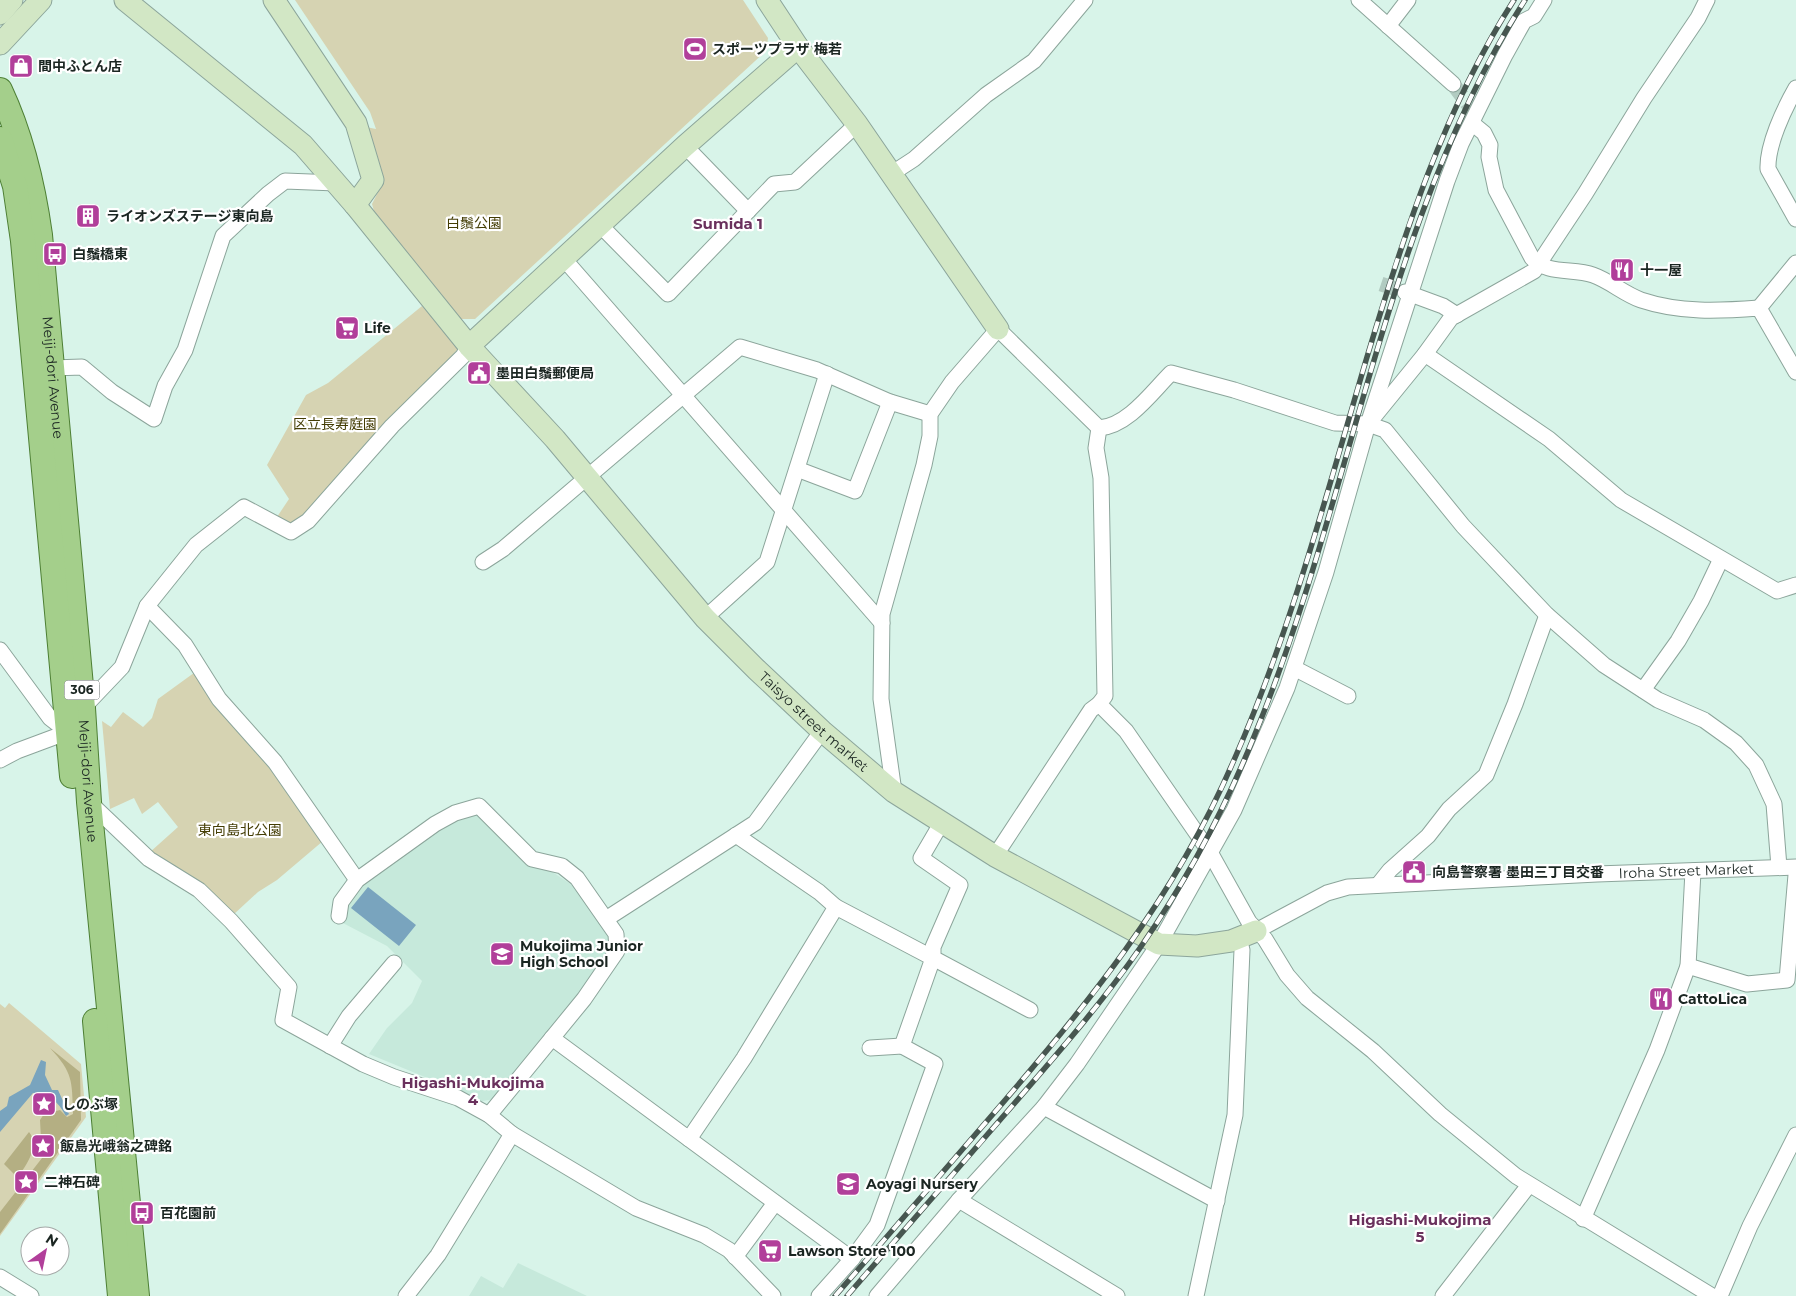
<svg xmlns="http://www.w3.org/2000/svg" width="1796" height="1296" viewBox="0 0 1796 1296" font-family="Montserrat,'Noto Sans JP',sans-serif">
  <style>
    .built { fill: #c6e9db }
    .green { fill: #d6d3b2 }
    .forest { fill: #b4af83 }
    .water { fill: #79a4be }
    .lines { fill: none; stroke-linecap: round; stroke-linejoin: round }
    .street-tunnel { stroke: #b2cbc1; stroke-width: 15; stroke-dasharray: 15 8; stroke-linecap: butt }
    .street-casing { stroke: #8ca59b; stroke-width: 17 }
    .secondary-casing { stroke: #8ca59b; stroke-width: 23 }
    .primary-casing { stroke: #4d7f34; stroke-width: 26 }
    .street { stroke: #fff; stroke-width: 15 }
    .secondary { stroke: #d2e7c5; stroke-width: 21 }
    .primary { stroke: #a4cf8b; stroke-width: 24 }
    .rail-casing { stroke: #475650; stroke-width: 5.5 }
    .rail { stroke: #fff; stroke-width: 4; stroke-dasharray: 11; stroke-linecap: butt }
    .labels { text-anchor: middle; stroke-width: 4.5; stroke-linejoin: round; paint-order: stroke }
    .shield { fill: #fff; stroke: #5f6764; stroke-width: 1 }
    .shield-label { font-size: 12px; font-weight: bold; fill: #1b2622 }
    .poi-label { font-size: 14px; font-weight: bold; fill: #1b2622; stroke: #fff; text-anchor: start }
    .park-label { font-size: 14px; fill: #443d04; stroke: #fff }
    .street-label { font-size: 14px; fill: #1b2622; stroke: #fff }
    .neighbourhood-label { font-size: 15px; font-weight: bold; fill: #6a315d; stroke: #fff }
  </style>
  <rect width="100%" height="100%" fill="#d8f4e9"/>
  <path class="built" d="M475 812 551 871 578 889 607 928 611 947 606 960 500 1098 477 1102 454 1089 369 1054 387 1028 412 1003 422 981 387 946 341 922 347 901 360 883 438 829Z
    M518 1263 585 1295 587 1296H469L481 1276 503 1288Z"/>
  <path class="green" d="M295 0H743L768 38 766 51 475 319H460L374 211 372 204 380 188 366 127 376 129 370 112Z
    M422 306 459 348 301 521 290 523 277 517 289 499 267 465 306 395 328 383Z
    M198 670 276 773 323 841 277 880 258 892 233 915 149 853 178 827 158 802 142 814 134 798 110 809 102 721 111 727 123 712 143 727 152 718 158 699Z
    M9 1003 81 1064 86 1117 0 1236V1004L5 1008Z"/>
  <path class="forest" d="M50 1048 80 1072 81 1120 0 1234V1212L42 1158 40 1120 44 1114 60 1110 67 1117 73 1114C72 1080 73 1073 50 1048Z
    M29 1132C40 1145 27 1166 17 1177L4 1164Z"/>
  <path class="water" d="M368 887 416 925 399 946 351 908Z
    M41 1060 46 1062 45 1075 52 1090H58L69 1114 66 1116C57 1100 51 1096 33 1093L0 1132V1111L7 1106 9 1097 30 1085Z"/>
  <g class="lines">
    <path class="street-tunnel" d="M1453 84 1476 115
      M1381 284 1405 292"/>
    <defs>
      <g id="street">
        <path d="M1359 0 1453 84"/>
        <path d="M1388 26 1408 0"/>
        <path d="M1796 88C1784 109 1767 145 1768 169L1796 219"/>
        <path d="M1473 124 1484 133 1490 145 1489 157 1496 190 1532 258C1547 275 1573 268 1593 275 1610 281 1624 294 1641 300 1680 313 1719 311 1759 308L1796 372"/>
        <path d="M685 146 748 211"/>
        <path d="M891 174 914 159 986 95 1034 61 1085 0"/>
        <path d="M601 226 668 294 774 184 795 182 857 124"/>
        <path d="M564 259 882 623"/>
        <path d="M1405 292 1443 306 1457 315"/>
        <path d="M1759 308 1796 263"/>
        <path d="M1425 354 1549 439 1621 500 1777 591 1796 585"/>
        <path d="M52 368 82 367 112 392 154 419 165 386 185 350 223 236 268 194 285 181 336 183"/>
        <path d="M1368 424 1385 430 1463 526 1547 615 1604 665 1658 700 1704 720 1736 743 1756 765 1774 804 1779 867"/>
        <path d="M1099 428C1128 426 1152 392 1171 373L1234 390 1335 423 1368 424 1425 354 1451 318 1534 271 1585 194 1644 98 1698 18 1707 0"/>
        <path d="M797 469 855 491 890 402"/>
        <path d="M483 562 503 549 740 347 817 370 890 402 930 414"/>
        <path d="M147 606 185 645 219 699 275 762 357 880"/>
        <path d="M705 618 767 562 827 374"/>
        <path d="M0 650 50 718 68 732"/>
        <path d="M1294 668 1348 696"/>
        <path d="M1643 690 1678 641 1701 601 1721 559"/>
        <path d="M83 708 122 667 147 606 196 545 244 507 291 532 308 521 392 426 463 356 469 346"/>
        <path d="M0 760 17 751 68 732"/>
        <path d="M894 792 881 699 882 614 924 465 930 436V414L952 382 998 329 1099 428 1096 448 1101 478 1105 696 1099 704 1126 731 1211 854 1249 922 1265 939 1287 975 1307 998 1373 1051 1440 1114 1516 1176 1712 1296"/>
        <path d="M89 802 149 859 199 890 231 921 289 987 283 1020 363 1064 394 1077 458 1098 489 1115 512 1134 636 1208 704 1235 729 1250 773 1296"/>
        <path d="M942 822 921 858 960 885 933 947V958L1030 1010"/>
        <path d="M736 835 819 892 836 907 933 958 902 1046 935 1064 877 1225 852 1259 819 1296"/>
        <path d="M995 856 1091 710 1099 704"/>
        <path d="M1378 885 1390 870 1428 836 1449 809 1486 775 1515 704 1547 615"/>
        <path d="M339 916 341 902 357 880 435 824 455 813 479 806 532 859 562 866 577 878 616 934 617 951 584 999 489 1115"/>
        <path d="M606 919 755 823 822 731"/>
        <path id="s1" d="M1256 931 1327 893 1348 887 1597 874 1796 867"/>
        <path d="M1688 966 1747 984 1787 980 1796 875"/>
        <path d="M552 1038 689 1139 744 1058 836 907"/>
        <path d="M330 1046 349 1016 394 963"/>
        <path d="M870 1048 902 1046"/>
        <path d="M1044 1107 1217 1201"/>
        <path d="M689 1139 852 1259"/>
        <path d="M959 1200 1117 1296"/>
        <path d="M1583 1219 1657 1050 1688 966 1693 871"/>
        <path d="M735 1257 775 1203"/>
        <path d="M0 1277 31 1296"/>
        <path d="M406 1296 438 1255 512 1134"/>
        <path d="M877 1296 959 1200 1044 1107 1077 1064 1159 944 1234 810 1287 688 1326 572 1368 424 1447 181 1461 144 1505 55 1524 21 1534 16 1544 0"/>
        <path d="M1196 1296 1235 1115 1242 950 1239 938"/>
        <path d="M1443 1296 1529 1185"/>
        <path d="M1720 1296 1750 1226 1796 1135"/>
      </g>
      <g id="secondary">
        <path id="s2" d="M125 0 303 145 355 205 469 346 555 439 705 618 757 670 822 731 894 792 995 856 1159 944 1197 946 1231 941 1256 931"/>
        <path d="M274 0 356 123 373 180 355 205"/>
        <path d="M767 0 798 47 857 124 998 329"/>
        <path d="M0 14 12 0"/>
        <path d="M0 44 41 0"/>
        <path d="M469 346 685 146 798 47"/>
      </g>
      <g id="primary">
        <path id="s3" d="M0 90C22 137 33 184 40 235L83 708 89 802 137 1296"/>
        <path d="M0 139 15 186 23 241 72 776"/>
        <path d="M95 1021 120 1296"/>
      </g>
    </defs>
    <use href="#street" class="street-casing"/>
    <use href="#secondary" class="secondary-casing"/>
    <use href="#primary" class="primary-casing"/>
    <use href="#street" class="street"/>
    <use href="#secondary" class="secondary"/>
    <use href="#primary" class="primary"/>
    <defs>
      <path id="rail" d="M835 1296C886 1238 936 1180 987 1121 1085 1008 1174 900 1234 760 1291 631 1327 492 1367 357 1404 234 1444 109 1514 0
        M847 1296C902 1232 958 1169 1013 1105 1057 1054 1102 1003 1140 948 1185 883 1223 813 1253 739 1353 499 1383 222 1525 0"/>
    </defs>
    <use href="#rail" class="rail-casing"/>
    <use href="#rail" class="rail"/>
  </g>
  <defs>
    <symbol id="stadium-square" viewBox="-11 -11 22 22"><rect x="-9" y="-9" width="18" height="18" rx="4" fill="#b13f9a" stroke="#fff"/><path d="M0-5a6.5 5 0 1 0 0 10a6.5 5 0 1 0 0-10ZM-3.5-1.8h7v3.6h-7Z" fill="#fff"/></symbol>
    <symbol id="shop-square" viewBox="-11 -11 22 22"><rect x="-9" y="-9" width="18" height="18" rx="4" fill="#b13f9a" stroke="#fff"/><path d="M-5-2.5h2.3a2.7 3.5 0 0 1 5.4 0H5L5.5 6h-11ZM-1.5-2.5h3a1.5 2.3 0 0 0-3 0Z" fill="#fff"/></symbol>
    <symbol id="building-square" viewBox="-11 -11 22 22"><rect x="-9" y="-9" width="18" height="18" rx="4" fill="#b13f9a" stroke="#fff"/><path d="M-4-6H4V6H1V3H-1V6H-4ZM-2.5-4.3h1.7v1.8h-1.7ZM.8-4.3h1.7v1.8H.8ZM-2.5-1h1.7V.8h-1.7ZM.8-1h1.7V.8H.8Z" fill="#fff"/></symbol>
    <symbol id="bus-square" viewBox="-11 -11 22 22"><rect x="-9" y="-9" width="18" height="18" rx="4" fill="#b13f9a" stroke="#fff"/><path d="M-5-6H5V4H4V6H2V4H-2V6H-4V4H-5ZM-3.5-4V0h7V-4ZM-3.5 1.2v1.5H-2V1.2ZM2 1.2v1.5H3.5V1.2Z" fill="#fff"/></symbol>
    <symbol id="restaurant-square" viewBox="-11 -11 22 22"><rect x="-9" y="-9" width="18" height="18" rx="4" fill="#b13f9a" stroke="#fff"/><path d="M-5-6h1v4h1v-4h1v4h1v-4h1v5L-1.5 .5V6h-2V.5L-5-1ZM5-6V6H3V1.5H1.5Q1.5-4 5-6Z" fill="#fff"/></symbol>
    <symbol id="supermarket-square" viewBox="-11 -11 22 22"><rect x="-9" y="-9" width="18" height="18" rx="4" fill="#b13f9a" stroke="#fff"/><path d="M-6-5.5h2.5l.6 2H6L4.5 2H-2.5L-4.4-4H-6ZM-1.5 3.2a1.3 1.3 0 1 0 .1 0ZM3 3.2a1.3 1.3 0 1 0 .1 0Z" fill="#fff"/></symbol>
    <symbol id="civic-square" viewBox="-11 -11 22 22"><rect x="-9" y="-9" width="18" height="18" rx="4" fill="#b13f9a" stroke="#fff"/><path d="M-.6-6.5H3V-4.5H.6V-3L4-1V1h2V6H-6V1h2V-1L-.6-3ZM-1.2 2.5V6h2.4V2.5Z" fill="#fff"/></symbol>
    <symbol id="school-square" viewBox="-11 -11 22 22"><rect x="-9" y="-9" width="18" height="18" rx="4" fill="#b13f9a" stroke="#fff"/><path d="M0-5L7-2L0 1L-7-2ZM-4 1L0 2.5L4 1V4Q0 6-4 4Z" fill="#fff"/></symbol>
    <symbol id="sight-square" viewBox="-11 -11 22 22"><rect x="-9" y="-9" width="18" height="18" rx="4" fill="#b13f9a" stroke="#fff"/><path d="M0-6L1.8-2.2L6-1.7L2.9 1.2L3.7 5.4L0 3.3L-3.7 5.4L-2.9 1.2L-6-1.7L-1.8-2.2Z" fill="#fff"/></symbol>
  </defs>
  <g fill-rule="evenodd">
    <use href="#stadium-square" x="681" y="35" width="28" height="28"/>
    <use href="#shop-square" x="7" y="52" width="28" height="28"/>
    <use href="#building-square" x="74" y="202" width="28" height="28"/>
    <use href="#bus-square" x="41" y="240" width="28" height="28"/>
    <use href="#restaurant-square" x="1608" y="256" width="28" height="28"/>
    <use href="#supermarket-square" x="333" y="314" width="28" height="28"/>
    <use href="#civic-square" x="465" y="359" width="28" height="28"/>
    <use href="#civic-square" x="1400" y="858" width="28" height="28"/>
    <use href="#school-square" x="488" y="940" width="28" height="28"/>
    <use href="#restaurant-square" x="1647" y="985" width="28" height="28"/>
    <use href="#sight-square" x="30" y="1090" width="28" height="28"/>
    <use href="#sight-square" x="29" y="1132" width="28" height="28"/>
    <use href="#sight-square" x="12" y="1168" width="28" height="28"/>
    <use href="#school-square" x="834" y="1170" width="28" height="28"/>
    <use href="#bus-square" x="128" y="1199" width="28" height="28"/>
    <use href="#supermarket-square" x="756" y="1237" width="28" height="28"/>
  </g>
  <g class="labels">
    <rect class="shield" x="64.5" y="680.5" width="35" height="19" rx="4"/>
    <g class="shield-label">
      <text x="82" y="694">306</text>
    </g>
    <g class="poi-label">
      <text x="712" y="54">スポーツプラザ 梅若</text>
      <text x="38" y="71">間中ふとん店</text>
      <text x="106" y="221">ライオンズステージ東向島</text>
      <text x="72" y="259">白鬚橋東</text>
      <text x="1640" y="275">十一屋</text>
      <text x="364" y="333">Life</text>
      <text x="496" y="378">墨田白鬚郵便局</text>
      <text x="1432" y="877">向島警察署 墨田三丁目交番</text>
      <text x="520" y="951">Mukojima Junior<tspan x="520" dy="16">High School</tspan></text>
      <text x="1678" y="1004">CattoLica</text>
      <text x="62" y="1109">しのぶ塚</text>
      <text x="60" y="1151">飯島光峨翁之碑銘</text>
      <text x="44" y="1187">二神石碑</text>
      <text x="866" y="1189">Aoyagi Nursery</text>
      <text x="160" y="1218">百花園前</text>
      <text x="788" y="1256">Lawson Store 100</text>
    </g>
    <g class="park-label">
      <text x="474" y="228">白鬚公園</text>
      <text x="335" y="429">区立長寿庭園</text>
      <text x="240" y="835">東向島北公園</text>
    </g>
    <g class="street-label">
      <text dy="5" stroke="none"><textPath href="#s3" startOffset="294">Meiji-dori Avenue</textPath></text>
      <text dy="5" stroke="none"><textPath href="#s2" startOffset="1001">Taisyo street market</textPath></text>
      <text dy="5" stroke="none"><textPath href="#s3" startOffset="699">Meiji-dori Avenue</textPath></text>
      <text dy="5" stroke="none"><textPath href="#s1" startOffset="441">Iroha Street Market</textPath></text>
    </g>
    <g class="neighbourhood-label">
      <text x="728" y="229">Sumida 1</text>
      <text x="473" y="1088">Higashi-Mukojima<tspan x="473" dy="17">4</tspan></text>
      <text x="1420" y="1225">Higashi-Mukojima<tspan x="1420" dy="17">5</tspan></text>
    </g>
  </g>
  <g transform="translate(45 1251) rotate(33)"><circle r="24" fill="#ffffff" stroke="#a4a8a7"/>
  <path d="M0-4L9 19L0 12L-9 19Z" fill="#b13f9a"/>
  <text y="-8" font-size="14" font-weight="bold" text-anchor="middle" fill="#1b2622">N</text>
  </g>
</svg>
